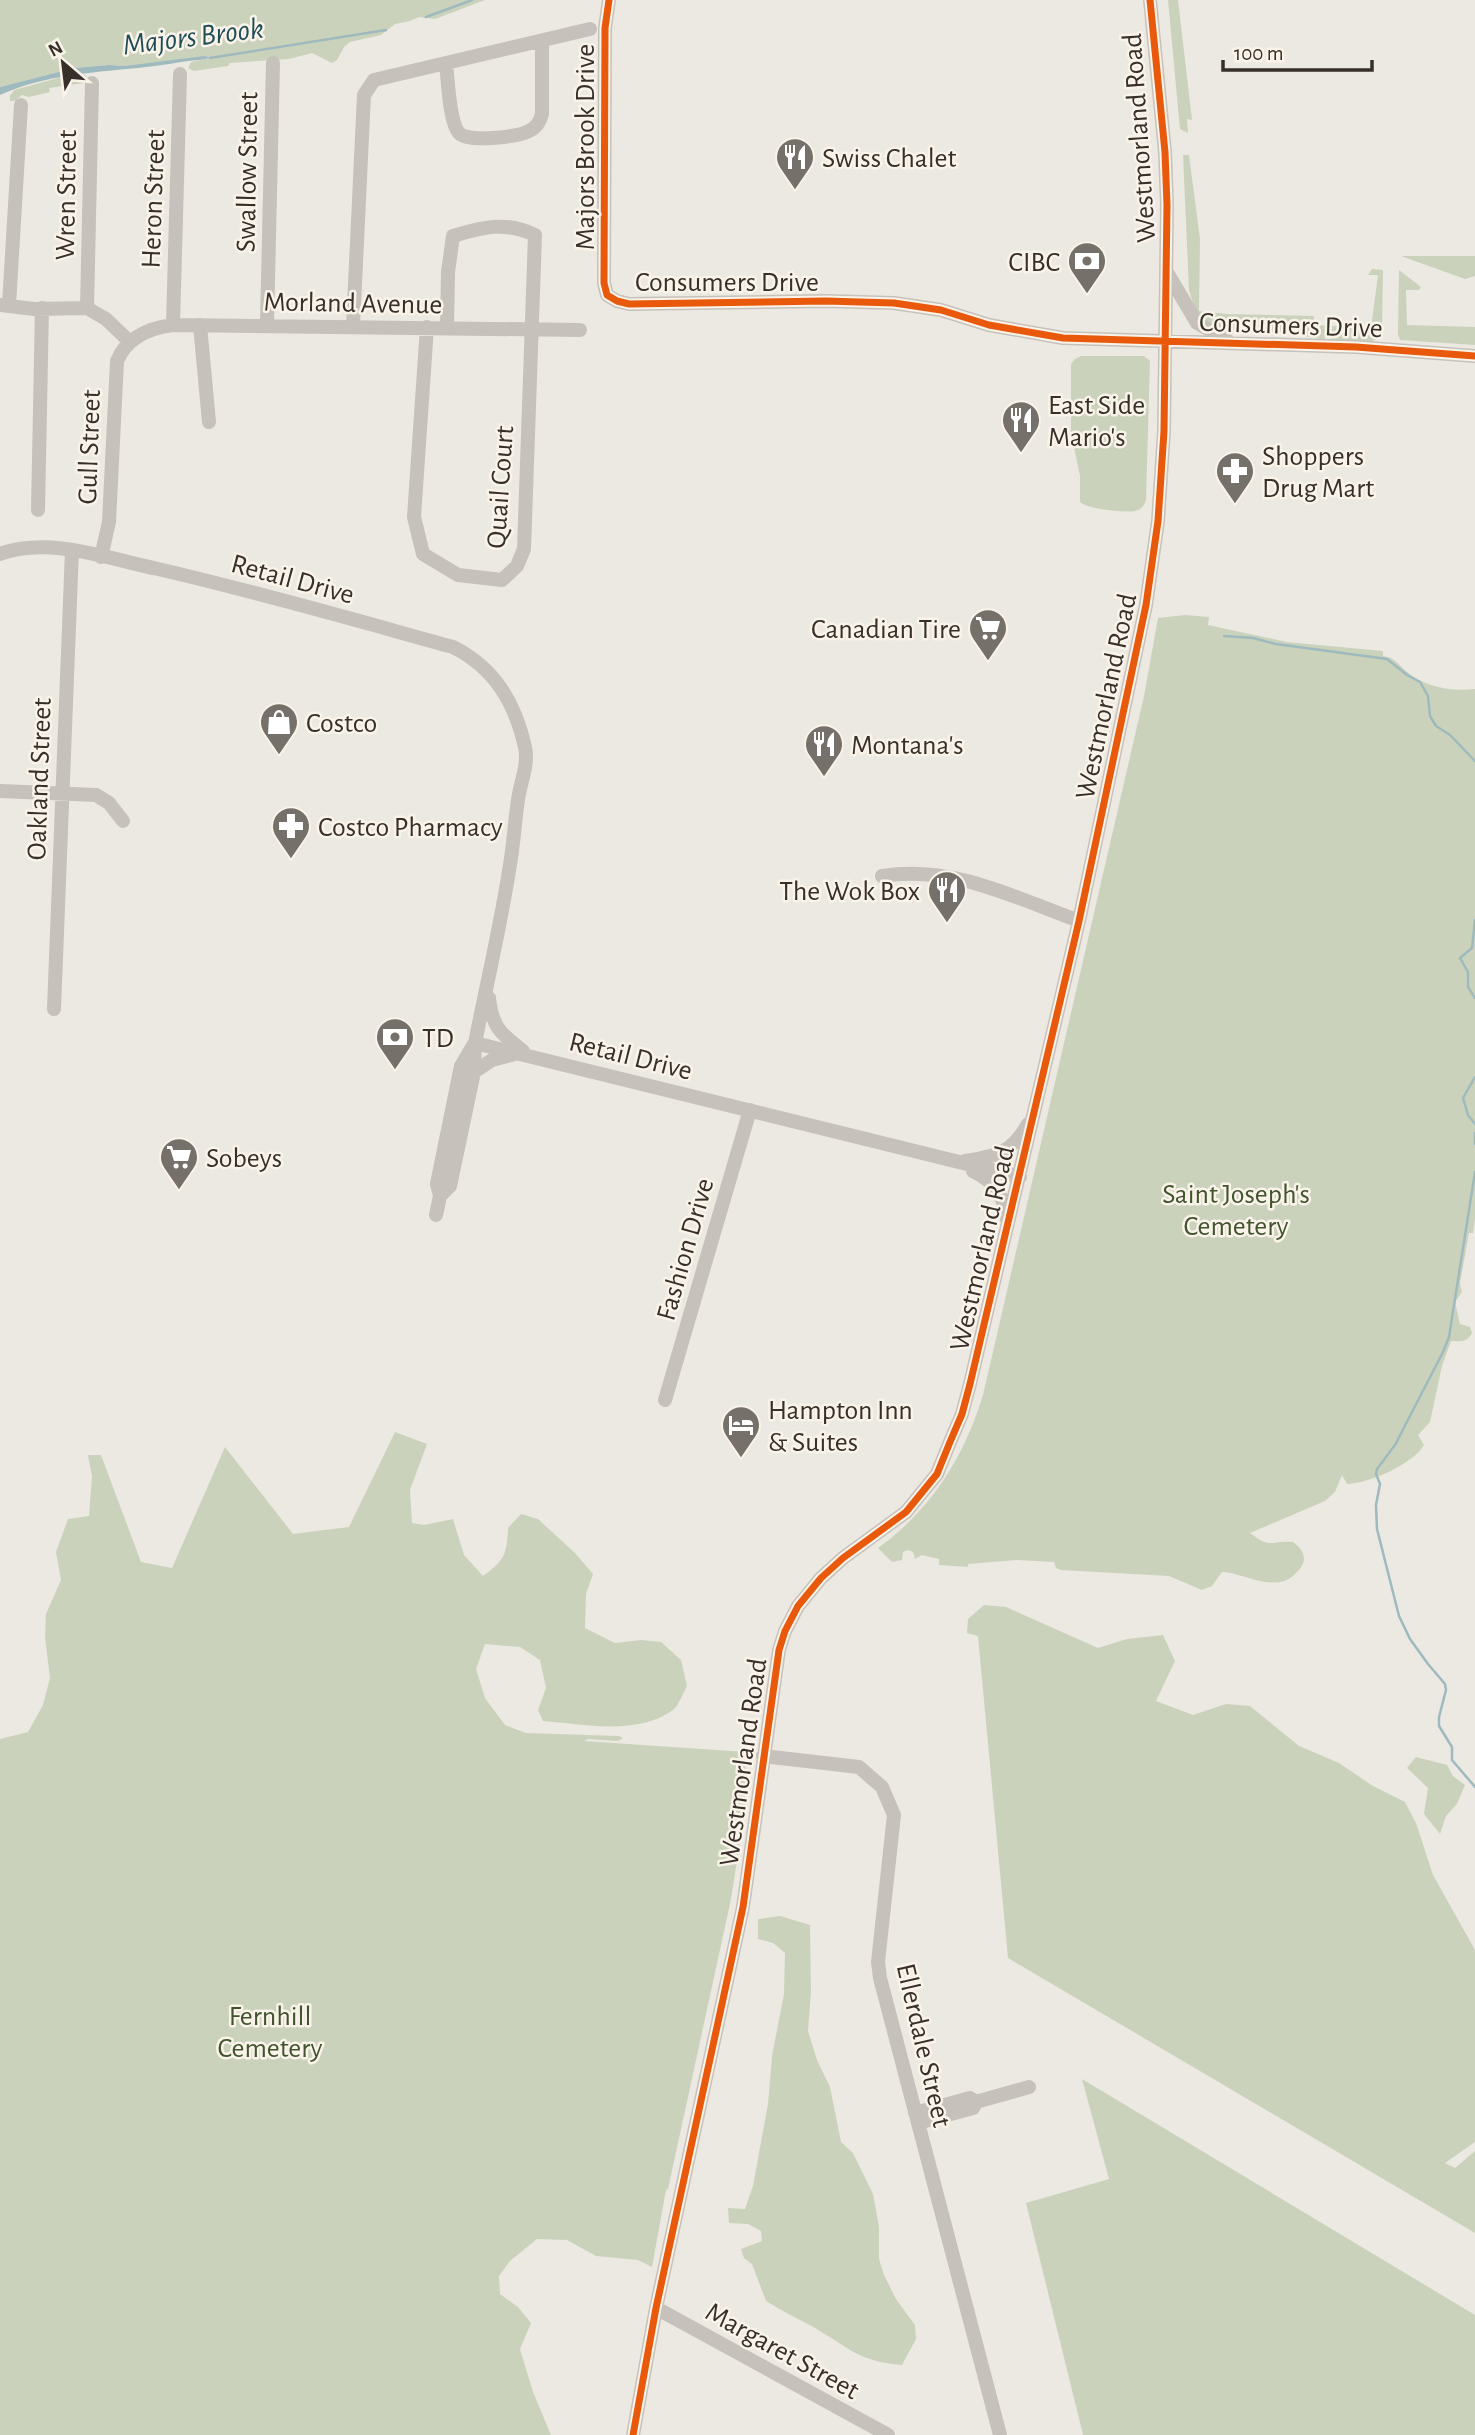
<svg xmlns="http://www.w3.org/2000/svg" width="1475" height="2435" viewBox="0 0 1475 2435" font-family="'Alegreya Sans',sans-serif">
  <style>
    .green { fill: #cbd2bc }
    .water { fill: #9ebabe }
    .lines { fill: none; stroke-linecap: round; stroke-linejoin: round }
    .stream { stroke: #9ebabe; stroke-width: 2.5 }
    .minor { stroke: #c6c1ba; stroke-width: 14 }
    .cycleway-casing { stroke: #f9f3e9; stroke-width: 11 }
    .cycleway { stroke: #e8590c; stroke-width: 7 }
    .labels { text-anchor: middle; stroke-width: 5; stroke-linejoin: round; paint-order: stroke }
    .street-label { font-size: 28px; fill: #372f29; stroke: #f9f3e9 }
    .poi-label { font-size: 28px; fill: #372f29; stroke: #f9f3e9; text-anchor: start }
    .park-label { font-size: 28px; fill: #41542d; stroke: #f9f3e9 }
    .water-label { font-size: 30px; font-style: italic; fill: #1f4d57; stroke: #f9f3e9 }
  </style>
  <rect width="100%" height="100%" fill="#ece9e2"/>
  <path class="green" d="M0 0H485L435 19 419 17 410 21 395 24 381 35 350 42 344 47 337 60 332 63 312 53 289 59 230 63 228 66 194 71 188 68 191 62 211 58 209 56 124 66 109 65 74 68 0 87Z
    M1168 0H1178L1192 120 1187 119 1188 133 1180 129Z
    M76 73 85 75 88 79 84 83 49 88 50 92 29 97 22 95 15 101H10V96L14 90Z
    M1183 155H1189L1200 239 1199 311 1227 314 1314 316V325L1371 328 1378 275H1368L1372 269 1383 270 1382 332 1380 337 1371 342 1331 340V337H1326L1325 340 1282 332 1220 329 1207 324 1195 310 1189 290Z
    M1401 256H1475V276L1465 279Z
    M1399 270 1421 287 1419 290H1406L1407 325 1475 327V345L1400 340 1398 334Z
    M1081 356H1144L1150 361 1146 500C1144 506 1141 510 1135 511 1124 513 1087 509 1080 502V476L1071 433V364L1075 359Z
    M1185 615 1209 617 1208 625 1287 642 1383 651V656C1394 657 1398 664 1406 671 1424 687 1452 692 1475 689V1219L1473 1233H1469L1460 1283 1462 1292 1455 1302 1460 1324 1470 1327 1472 1333C1467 1343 1460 1341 1451 1341L1442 1366 1430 1422 1418 1435 1424 1445C1413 1464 1368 1484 1347 1484L1342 1475 1335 1492 1325 1501 1250 1533C1272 1550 1269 1540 1293 1542 1300 1547 1304 1552 1304 1560 1303 1566 1299 1570 1295 1574 1276 1594 1244 1573 1222 1572L1212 1586 1202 1590 1169 1576 1061 1570 1056 1568 1054 1562 1017 1560 968 1564V1567L939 1565V1559L922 1555 915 1559 913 1552 908 1550 903 1552 902 1560 892 1562 878 1548C931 1510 964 1457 983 1395L1144 696 1158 618Z
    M395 1432 427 1444 410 1490 412 1523 424 1525 453 1519 464 1555 483 1576C504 1561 507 1555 508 1528L521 1514 538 1519 575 1553 593 1574 586 1594 585 1628 615 1643 641 1640 661 1642 681 1660 687 1686C683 1693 679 1705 673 1710 638 1736 583 1724 543 1721L538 1710 546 1688 540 1660 520 1647 485 1644 476 1669 485 1698 505 1725 526 1733 619 1736 623 1738 618 1741 588 1739 584 1741 746 1752 745 1810 731 1899 668 2189 666 2190 652 2267 638 2260 596 2256 567 2240 537 2239 510 2261 499 2276 500 2294 518 2307 531 2323 520 2349 533 2392 551 2435H0V1739L28 1732 43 1705 50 1678 45 1637 46 1614 61 1580 56 1552 68 1519 89 1516 92 1476 88 1455H101L141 1562 172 1568 225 1447 293 1534 349 1527Z
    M984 1605 1006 1607 1098 1648 1127 1639 1163 1635 1175 1661 1156 1701 1193 1715 1226 1704 1250 1706 1299 1746 1339 1763 1373 1786 1405 1802 1416 1823 1433 1875 1475 1950V2142L1445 2163 1455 2168 1475 2151V2233L1008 1958 978 1636 967 1633 968 1619Z
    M1416 1757 1447 1765 1453 1776 1465 1785 1457 1804 1446 1816 1440 1834 1424 1814 1428 1788 1407 1768Z
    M780 1916 810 1925 811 1992 808 2031 817 2060 830 2087 841 2142 853 2153 873 2194 879 2227V2259L884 2275 896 2299 915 2325 916 2339 902 2365C860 2362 849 2348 815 2328 799 2319 782 2311 766 2301L752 2264 744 2258 741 2249 762 2241 761 2231 748 2224 729 2223 728 2208 745 2209 753 2186 768 2104 772 2056 784 1994 785 1953 773 1943 758 1939V1919Z
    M1082 2079 1475 2315V2435H1083L1026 2203 1109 2179Z"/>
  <path class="water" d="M204 56 212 57C202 61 191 60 181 62 120 73 57 69 0 95V87L74 68 109 65 124 66Z"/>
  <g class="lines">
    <path class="stream" d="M426 17 472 0
      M210 58 386 30
      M1224 636 1253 638 1276 644 1387 659 1407 675 1420 682 1428 696 1430 716 1436 726 1450 735 1475 761
      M1475 920 1472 948 1460 958 1468 972V987L1475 998
      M1475 1077 1463 1098 1468 1115 1475 1124
      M1475 1133V1144
      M1475 1172 1449 1337 1443 1352 1395 1445 1377 1469 1376 1474 1380 1484 1376 1505 1377 1529 1399 1616 1410 1639 1428 1664 1445 1684 1446 1690 1439 1717V1726L1452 1747V1760L1475 1787"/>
    <path class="minor" d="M609 0 605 28 604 283 607 295 617 301 629 304 826 301 894 303 941 310 989 325 1063 338 1356 347 1475 356
      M446 63C448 79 449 122 459 133 468 143 517 137 529 131 536 128 540 122 542 114V41
      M1168 274 1197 323 1227 340
      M0 305 34 309 87 308 106 319 130 342
      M9 305 21 105
      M87 308 92 83
      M267 324 273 63
      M173 325 180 74
      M200 325 209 422
      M353 326 364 95 374 80 590 29
      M427 327 414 517 423 554 458 575 502 580 517 566 524 549 535 235C506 221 482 227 453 236L448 272 447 328
      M38 510 42 308
      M0 554C50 536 109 559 158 569 258 592 355 620 453 647 495 668 515 703 525 747 529 765 520 783 518 800 515 819 514 839 511 858 502 920 487 982 475 1043L474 1072 450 1186 440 1196
      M101 557 109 522 117 361C127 337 149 328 173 325L580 330
      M0 791 96 795 109 803 123 821
      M882 876C954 865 1013 897 1079 921
      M489 998C492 1027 501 1034 523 1051
      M54 1009 72 550
      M475 1043 1020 1177
      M474 1072 492 1060 515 1054
      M965 1161C996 1156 1011 1154 1028 1124
      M973 1171C995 1182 1004 1195 1007 1220
      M436 1215 440 1196 437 1184 461 1066 474 1044
      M665 1400 750 1110
      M763 1756 859 1767 882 1787 894 1815 878 1962 880 1978 1000 2435
      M915 2113 970 2098 976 2102
      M918 2123 973 2108 976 2102 1029 2087
      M656 2308 888 2435
      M633 2435 656 2308 743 1907 779 1650 785 1631 798 1606 821 1578 843 1558 906 1512 937 1474 950 1442 962 1414 970 1384 1079 921 1146 605 1158 521 1164 431 1167 205 1165 152 1150 0"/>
    <defs>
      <path id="cycleway" d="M609 0 605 28 604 283 607 295 617 301 629 304 826 301 894 303 941 310 989 325 1063 338 1356 347 1475 356
        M633 2435 656 2308 743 1907 779 1650 785 1631 798 1606 821 1578 843 1558 906 1512 937 1474 950 1442 962 1414 970 1384 1079 921 1146 605 1158 521 1164 431 1167 205 1165 152 1150 0"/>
    </defs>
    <use href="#cycleway" class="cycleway-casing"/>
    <use href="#cycleway" class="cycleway"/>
  </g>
  <defs>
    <symbol id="restaurant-pin" viewBox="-11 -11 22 30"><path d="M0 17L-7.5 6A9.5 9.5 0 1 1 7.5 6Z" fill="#76706a" stroke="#f9f3e9"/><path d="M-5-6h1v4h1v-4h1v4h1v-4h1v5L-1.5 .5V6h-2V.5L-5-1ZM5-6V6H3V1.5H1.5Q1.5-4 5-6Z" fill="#fff"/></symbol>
    <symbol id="bank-pin" viewBox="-11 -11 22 30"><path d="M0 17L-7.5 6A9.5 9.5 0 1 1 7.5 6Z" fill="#76706a" stroke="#f9f3e9"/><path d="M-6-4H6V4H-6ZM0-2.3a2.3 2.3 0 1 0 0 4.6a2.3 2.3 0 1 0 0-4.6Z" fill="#fff"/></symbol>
    <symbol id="pharmacy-pin" viewBox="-11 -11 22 30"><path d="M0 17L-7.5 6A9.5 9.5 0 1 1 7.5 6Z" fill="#76706a" stroke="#f9f3e9"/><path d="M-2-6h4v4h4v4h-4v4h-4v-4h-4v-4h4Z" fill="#fff"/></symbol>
    <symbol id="supermarket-pin" viewBox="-11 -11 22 30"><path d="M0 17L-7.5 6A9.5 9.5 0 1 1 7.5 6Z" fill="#76706a" stroke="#f9f3e9"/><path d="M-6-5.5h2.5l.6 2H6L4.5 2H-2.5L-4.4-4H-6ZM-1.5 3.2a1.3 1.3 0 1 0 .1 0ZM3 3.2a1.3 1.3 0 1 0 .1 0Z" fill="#fff"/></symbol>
    <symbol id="shop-pin" viewBox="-11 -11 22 30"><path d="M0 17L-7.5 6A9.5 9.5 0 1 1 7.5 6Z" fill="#76706a" stroke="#f9f3e9"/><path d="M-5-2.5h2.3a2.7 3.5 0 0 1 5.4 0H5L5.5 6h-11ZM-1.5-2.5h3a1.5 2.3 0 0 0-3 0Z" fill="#fff"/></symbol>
    <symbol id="hotel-pin" viewBox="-11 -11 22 30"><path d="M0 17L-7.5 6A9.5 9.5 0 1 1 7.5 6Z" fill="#76706a" stroke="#f9f3e9"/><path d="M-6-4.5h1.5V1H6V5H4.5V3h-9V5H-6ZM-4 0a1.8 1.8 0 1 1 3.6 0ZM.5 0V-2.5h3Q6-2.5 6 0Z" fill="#fff"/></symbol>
  </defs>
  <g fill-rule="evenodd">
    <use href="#restaurant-pin" x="773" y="135" width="44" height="60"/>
    <use href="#bank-pin" x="1065" y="239" width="44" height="60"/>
    <use href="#restaurant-pin" x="999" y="398" width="44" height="60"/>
    <use href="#pharmacy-pin" x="1213" y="449" width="44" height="60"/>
    <use href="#supermarket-pin" x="966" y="606" width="44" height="60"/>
    <use href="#shop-pin" x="257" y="700" width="44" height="60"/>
    <use href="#restaurant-pin" x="802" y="722" width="44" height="60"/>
    <use href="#pharmacy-pin" x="269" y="804" width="44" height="60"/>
    <use href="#restaurant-pin" x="925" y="868" width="44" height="60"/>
    <use href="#bank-pin" x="373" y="1015" width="44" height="60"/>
    <use href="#supermarket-pin" x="157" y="1135" width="44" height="60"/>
    <use href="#hotel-pin" x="719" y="1403" width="44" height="60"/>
  </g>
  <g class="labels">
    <g class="street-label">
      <text transform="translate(1138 138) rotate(-94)" y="10">Westmorland Road</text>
      <text transform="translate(584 147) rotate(-90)" y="10">Majors Brook Drive</text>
      <text transform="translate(246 172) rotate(-89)" y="10">Swallow Street</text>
      <text transform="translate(65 195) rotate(-89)" y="10">Wren Street</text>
      <text transform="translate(152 199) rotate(-88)" y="10">Heron Street</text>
      <text x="727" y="291">Consumers Drive</text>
      <text transform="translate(353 302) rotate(1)" y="10">Morland Avenue</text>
      <text transform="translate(1291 324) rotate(2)" y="10">Consumers Drive</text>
      <text transform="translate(88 447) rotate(-88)" y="10">Gull Street</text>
      <text transform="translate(499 487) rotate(-86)" y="10">Quail Court</text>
      <text transform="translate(293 578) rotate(15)" y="10">Retail Drive</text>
      <text transform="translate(1105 696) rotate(-78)" y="10">Westmorland Road</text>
      <text transform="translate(38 779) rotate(-88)" y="10">Oakland Street</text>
      <text transform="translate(631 1055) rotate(14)" y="10">Retail Drive</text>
      <text transform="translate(981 1248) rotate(-77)" y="10">Westmorland Road</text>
      <text transform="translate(684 1249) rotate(-74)" y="10">Fashion Drive</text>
      <text transform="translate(742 1762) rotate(-82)" y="10">Westmorland Road</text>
      <text transform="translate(925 2045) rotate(77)" y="10">Ellerdale Street</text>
      <text transform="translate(783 2350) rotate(29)" y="10">Margaret Street</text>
    </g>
    <g class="poi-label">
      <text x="822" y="167">Swiss Chalet</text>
      <text x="1060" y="271" text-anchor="end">CIBC</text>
      <text x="1048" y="414">East Side<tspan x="1048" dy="32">Mario's</tspan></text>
      <text x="1262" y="465">Shoppers<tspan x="1262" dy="32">Drug Mart</tspan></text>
      <text x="961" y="638" text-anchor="end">Canadian Tire</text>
      <text x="306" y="732">Costco</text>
      <text x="851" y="754">Montana's</text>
      <text x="318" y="836">Costco Pharmacy</text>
      <text x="920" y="900" text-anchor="end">The Wok Box</text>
      <text x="422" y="1047">TD</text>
      <text x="206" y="1167">Sobeys</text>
      <text x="768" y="1419">Hampton Inn<tspan x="768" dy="32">&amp; Suites</tspan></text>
    </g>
    <g class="park-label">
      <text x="1236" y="1203">Saint Joseph's<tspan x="1236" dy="32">Cemetery</tspan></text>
      <text x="270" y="2025">Fernhill<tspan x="270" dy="32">Cemetery</tspan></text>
    </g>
    <g class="water-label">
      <text transform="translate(193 36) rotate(-7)" y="10">Majors Brook</text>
    </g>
  </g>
  <g transform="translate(63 63) rotate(332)" stroke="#f9f3e9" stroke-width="5" paint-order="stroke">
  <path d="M0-5L12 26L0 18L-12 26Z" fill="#372f29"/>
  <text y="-10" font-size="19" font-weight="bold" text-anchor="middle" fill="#372f29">N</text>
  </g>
  <path d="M1223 60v10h149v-10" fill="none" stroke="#372f29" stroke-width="3.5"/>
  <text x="1234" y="60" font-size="21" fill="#372f29" stroke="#f9f3e9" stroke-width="5" paint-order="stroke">100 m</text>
</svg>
